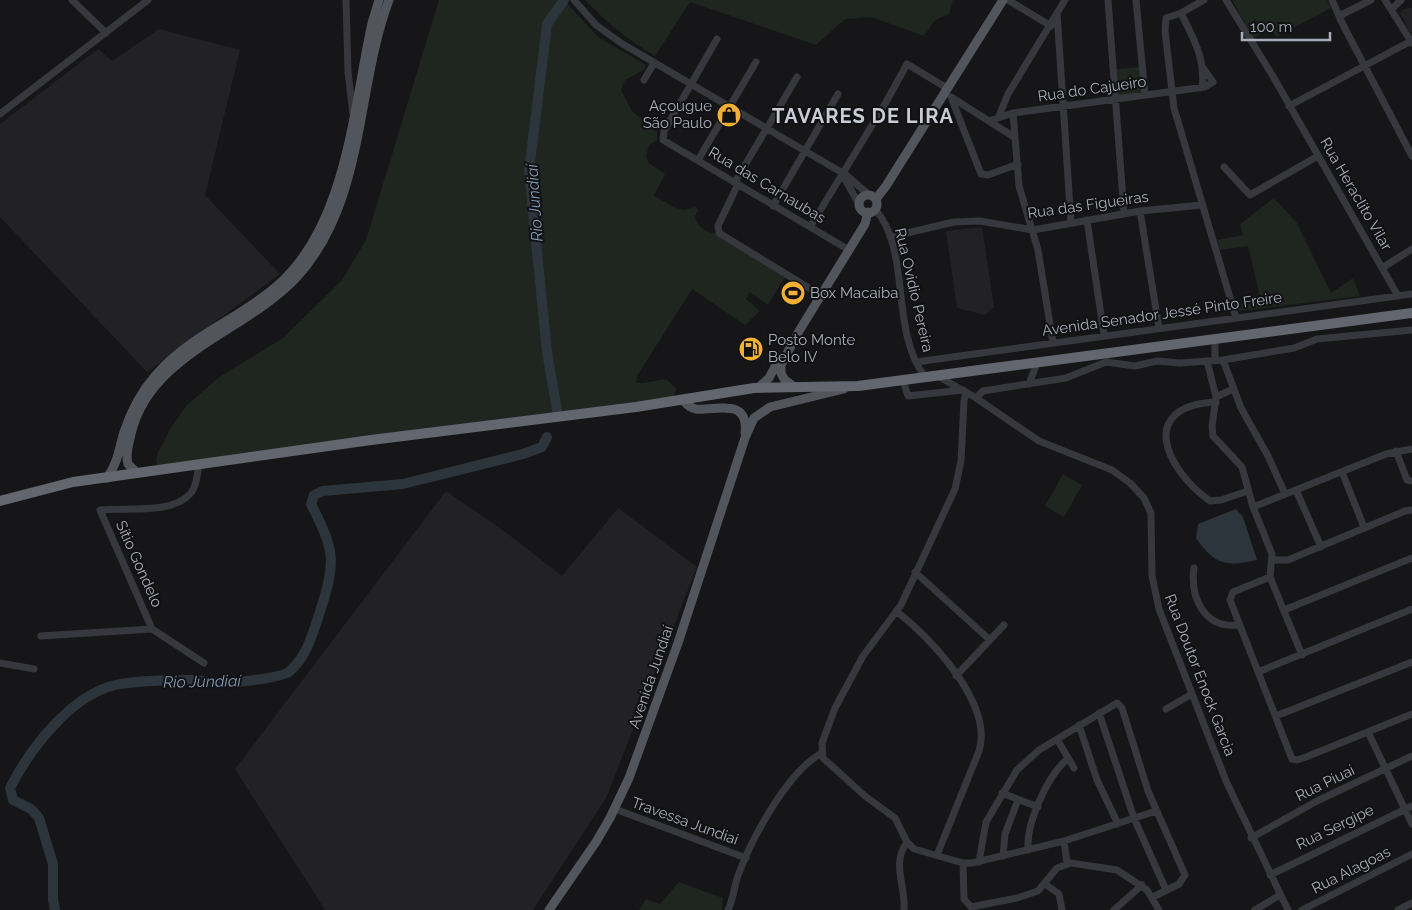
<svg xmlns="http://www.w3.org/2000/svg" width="1412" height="910" viewBox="0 0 1412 910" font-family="Raleway,sans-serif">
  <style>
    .built { fill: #222225 }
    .green { fill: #1e261f }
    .water { fill: #2c353c }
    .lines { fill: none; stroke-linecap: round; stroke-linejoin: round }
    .river { stroke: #2c353c; stroke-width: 10 }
    .minor { stroke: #37383d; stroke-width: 7 }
    .major { stroke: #53555c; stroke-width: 9 }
    .highway { stroke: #63666e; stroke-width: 10 }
    .labels { text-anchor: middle; stroke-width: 4; stroke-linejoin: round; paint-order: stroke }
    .street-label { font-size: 15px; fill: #a8adb8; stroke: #111113 }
    .poi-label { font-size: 15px; fill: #a8adb8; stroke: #111113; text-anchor: start }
    .water-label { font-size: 16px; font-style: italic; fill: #7f9bb3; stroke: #111113 }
    .district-label { font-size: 20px; font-weight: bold; letter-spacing: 1px; fill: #c9ccd4; stroke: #111113 }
  </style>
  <rect width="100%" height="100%" fill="#161618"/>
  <path class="built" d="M1412 8V36L1400 13 1404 9Z
    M159 29 240 50 205 195 280 274 147 372 0 217V124L98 49 112 61Z
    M982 227 994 307 985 315 957 308 946 231Z
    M446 491 504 531 562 576 618 508 697 567 606 798 533 910H325L235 769Z"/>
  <path class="green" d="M439 0H564L598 37 646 65 644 70 625 80 621 90 632 111 657 132V140L649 145 646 157 649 163 665 174 654 196 676 208 684 210 696 207 698 210 695 216C698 230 711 234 724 235L786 275 768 305 750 292 746 299 760 311 745 325 692 289 637 376 636 383H643L666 379 676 388 673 400 495 427 158 474 156 459 158 452 172 426 187 405 218 378 283 338 342 280 366 240Z
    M585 0H953L949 14 935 20 924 36 871 17 845 19 816 45 690 2 655 56C628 40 606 22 585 0Z
    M1232 0H1327L1331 8 1276 37 1272 29 1253 38Z
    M1140 67 1143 92 1119 96 1116 69Z
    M1274 198 1297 223 1331 293 1353 278 1360 296 1239 311 1237 304 1261 300 1248 246 1220 250 1217 240 1243 235 1240 224Z
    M1063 474 1082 485 1064 517 1045 506Z
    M679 882 723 898 722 910H639L646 899 660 904Z"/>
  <path class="water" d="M1236 509 1243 517 1257 560C1226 567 1215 565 1196 538L1198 524Z"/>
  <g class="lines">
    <path class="river" d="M557 410 547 352 529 171 547 24 564 0
      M55 910 53 900V864L39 818 31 809 13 800 10 788C30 749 70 696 115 685 132 681 173 680 191 680 201 680 211 683 221 683 231 683 284 678 290 671 307 656 312 635 319 615 336 562 336 553 311 504L314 495 323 491 403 484 523 454 542 447 547 437"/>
    <path class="minor" d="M72 0 106 33
      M346 0 348 72 353 114
      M574 0 596 25 621 43 846 175 869 195
      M1008 0 1051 26
      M1108 0 1124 213
      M1136 0 1145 95
      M1204 0 1181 13 1166 18 1165 31 1174 108 1236 318
      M1226 0 1274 78 1398 296
      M1332 0 1340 18
      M1371 0 1343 14 1340 19 1412 156
      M1385 0 1412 43
      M1392 9 1401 0
      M1057 13 1071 223
      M1181 13C1193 38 1206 59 1202 87
      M717 39 664 131 663 140 849 250
      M644 80 654 63
      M951 97 981 174 988 175 1018 164
      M951 97 1014 137
      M1289 106 1411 41
      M1013 113 1019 186 1038 250 1053 343
      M0 114 148 0
      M999 116 1008 94 1065 0
      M989 121 1013 113 1205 87 1213 82 1204 69
      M698 160 756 62
      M1224 167 1250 195 1318 156
      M842 174 860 206
      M735 182 797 77
      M738 184 718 226 719 233 822 296
      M773 206 838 94
      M875 209C912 251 889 329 925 377
      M1140 211 1159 328
      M1087 220 1104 335
      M810 227 885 104 907 64 947 88
      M890 237 954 222 980 221 1033 230 1140 211 1202 205
      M1382 268 1412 249
      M1215 339V360
      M1223 360 1241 408 1268 456 1285 494
      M1207 361 1216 397 1212 426 1213 436 1242 467 1253 507 1272 554 1270 577 1302 655
      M916 362 1412 294
      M938 376 976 398 1039 441 1112 470 1130 483 1144 498 1151 513 1152 576 1159 609 1226 781 1288 910
      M903 380 908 396 963 390
      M1029 384 1037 363
      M966 392 964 401 961 461 955 489 901 605 863 656 835 708 822 743 823 758 865 796 895 818 907 842 914 849 963 863H972L1064 841 1156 811
      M1216 397 1233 389
      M976 398 983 391 1066 378 1106 362 1135 366 1157 361 1180 363 1223 360 1294 348 1317 339 1412 330
      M1216 402C1136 406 1166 470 1210 501L1221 500 1248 491
      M1396 451 1407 480 1412 481
      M1342 472 1364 527
      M1296 490 1321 547
      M1253 507 1386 454 1412 449
      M1272 560H1288L1405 511 1412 510
      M1194 568C1190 597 1204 629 1238 625
      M915 572 990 640
      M1270 577 1233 592 1230 600 1292 759 1297 760 1306 757 1412 714
      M1284 610 1412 558
      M896 611C930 637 994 704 979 751L937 855
      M152 629 100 510C125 507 171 515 190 494 197 487 197 474 199 464
      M41 636 152 629 204 663
      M0 663 34 669
      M1258 672 1412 609
      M956 676 1004 625
      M1166 709 1192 694
      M1099 713 1134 818 1166 890
      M1276 716 1412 662
      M1079 725 1097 780 1118 824
      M1368 732 1412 824
      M1057 739 1074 768
      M1002 793 1038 807
      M615 809 746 858
      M1251 838 1317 801 1412 756
      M1064 841 1067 863
      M1028 850C1026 823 1047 777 1067 759
      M1003 856 1005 834 1018 800
      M979 862 986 822 1017 770 1039 750 1117 703 1122 708 1148 791 1185 875 1179 884 1153 897
      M963 863 964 899 971 907 1017 898 1038 891 1057 868 1071 863 1117 870 1147 890 1159 910
      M1270 875 1412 806
      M1045 884 1059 894 1062 910
      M728 910C734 898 734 885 739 873 752 838 788 771 822 753
      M904 910C906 886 891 864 907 842
      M1114 910 1142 885
      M1255 910 1280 895
      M1302 910 1412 854
      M1398 910 1412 903"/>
    <path class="major" d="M859 204a9 9 0 1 1 18 0a9 9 0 1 1-18 0Z
      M876 199 886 186 1003 0
      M793 386 784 379 781 373V365L799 331 865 224 868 212
      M759 387 769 378 780 357
      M683 400C686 404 690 408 696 409 716 411 749 397 745 433
      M137 473 128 464C125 454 129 444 131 434 150 353 246 332 297 277 366 201 355 91 389 0
      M107 478C118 463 119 448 124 432 131 411 141 392 155 376 187 337 239 319 277 286 347 225 353 109 372 23L379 0
      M549 910 596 842 610 818 629 778 678 643 745 438 754 418 770 407 844 389"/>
    <path class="highway" d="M0 501 73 482 371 440 636 407 754 388 858 386 1412 313"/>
  </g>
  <defs>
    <symbol id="shop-disc" viewBox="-11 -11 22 22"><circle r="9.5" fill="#f2b134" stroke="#111113"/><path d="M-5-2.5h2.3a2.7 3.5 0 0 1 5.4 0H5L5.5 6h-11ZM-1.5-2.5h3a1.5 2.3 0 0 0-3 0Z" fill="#111"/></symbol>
    <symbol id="stadium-disc" viewBox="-11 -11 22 22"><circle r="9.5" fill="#f2b134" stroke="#111113"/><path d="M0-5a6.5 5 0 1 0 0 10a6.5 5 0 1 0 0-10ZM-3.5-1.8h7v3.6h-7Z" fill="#111"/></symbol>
    <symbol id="fuel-disc" viewBox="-11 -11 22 22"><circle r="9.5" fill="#f2b134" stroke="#111113"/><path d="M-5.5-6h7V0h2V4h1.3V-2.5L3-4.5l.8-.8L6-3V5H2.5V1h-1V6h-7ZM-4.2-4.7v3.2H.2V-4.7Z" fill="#111"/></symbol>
  </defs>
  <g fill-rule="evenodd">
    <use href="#shop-disc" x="715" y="101" width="28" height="28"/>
    <use href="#stadium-disc" x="779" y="279" width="28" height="28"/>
    <use href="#fuel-disc" x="737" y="335" width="28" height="28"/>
  </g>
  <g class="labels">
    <g class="street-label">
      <text transform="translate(1092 89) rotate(-8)" y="5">Rua do Cajueiro</text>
      <text transform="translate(767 185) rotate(31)" y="5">Rua das Carnaubas</text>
      <text transform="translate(1356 194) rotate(60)" y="5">Rua Heraclito Vilar</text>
      <text transform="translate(1088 205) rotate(-8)" y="5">Rua das Figueiras</text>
      <text transform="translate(914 290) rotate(77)" y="5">Rua Ovidio Pereira</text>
      <text transform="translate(1162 314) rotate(-8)" y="5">Avenida Senador Jessé Pinto Freire</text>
      <text transform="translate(139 564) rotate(66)" y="5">Sítio Gondelo</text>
      <text transform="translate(1200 675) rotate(69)" y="5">Rua Doutor Enock Garcia</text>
      <text transform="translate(651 677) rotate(-71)" y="5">Avenida Jundiaí</text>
      <text transform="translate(1325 783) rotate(-26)" y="5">Rua Piuai</text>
      <text transform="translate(685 821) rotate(20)" y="5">Travessa Jundiai</text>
      <text transform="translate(1335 827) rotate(-26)" y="5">Rua Sergipe</text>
      <text transform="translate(1351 870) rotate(-27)" y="5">Rua Alagoas</text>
    </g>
    <g class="poi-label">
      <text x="712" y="111" text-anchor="end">Açougue<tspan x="712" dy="17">São Paulo</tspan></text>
      <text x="810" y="298">Box Macaíba</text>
      <text x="768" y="345">Posto Monte<tspan x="768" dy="17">Belo IV</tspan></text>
    </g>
    <g class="water-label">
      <text transform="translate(534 203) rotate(-94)" y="6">Rio Jundiaí</text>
      <text transform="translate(202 681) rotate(-1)" y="6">Rio Jundiaí</text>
    </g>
    <g class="district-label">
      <text x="863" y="123">TAVARES DE LIRA</text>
    </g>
  </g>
  <path d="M1242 32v8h88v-8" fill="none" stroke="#a8adb8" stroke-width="2.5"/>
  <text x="1250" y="32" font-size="15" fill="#a8adb8" stroke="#111113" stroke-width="4" paint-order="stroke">100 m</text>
</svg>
